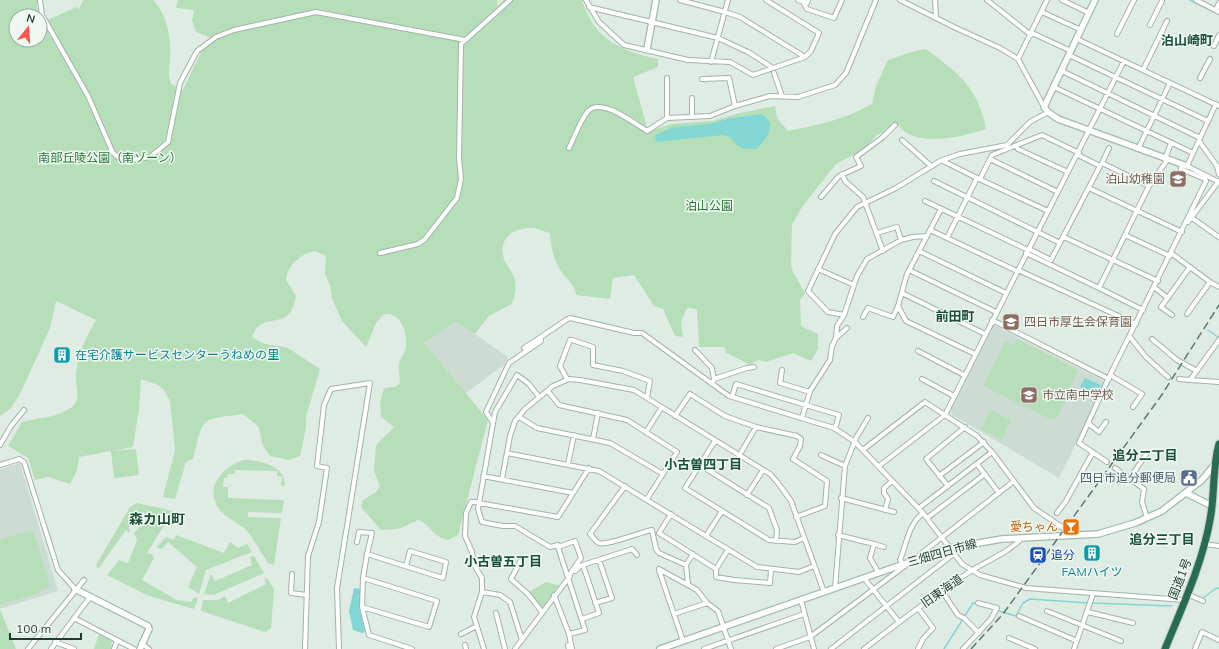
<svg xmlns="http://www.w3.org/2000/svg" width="1219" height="649" viewBox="0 0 1219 649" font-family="Mulish,'Noto Sans JP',sans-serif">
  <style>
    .built { fill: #cddcd2 }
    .green { fill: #b6dfb9; fill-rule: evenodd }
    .water { fill: #82d6d3 }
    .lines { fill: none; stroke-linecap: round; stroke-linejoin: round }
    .stream { stroke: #82d6d3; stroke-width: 1.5 }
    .street-casing { stroke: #a2b4aa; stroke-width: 6 }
    .secondary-casing { stroke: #9fbbac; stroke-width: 8 }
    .highway-casing { stroke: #c0c9c5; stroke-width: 9 }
    .street { stroke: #fff; stroke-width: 4 }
    .secondary { stroke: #fff; stroke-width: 5.5 }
    .highway { stroke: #286c51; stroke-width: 7 }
    .rail { stroke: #59796a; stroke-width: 1.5; stroke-dasharray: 8 4; stroke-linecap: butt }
    .labels { text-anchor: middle; stroke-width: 3; stroke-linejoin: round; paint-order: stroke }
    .park-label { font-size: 12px; fill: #257735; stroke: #f0f8f2 }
    .education-label { font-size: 12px; fill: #785e54; stroke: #f0f8f2; text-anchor: start }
    .culture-label { font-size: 12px; fill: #0d838f; stroke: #f0f8f2; text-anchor: start }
    .service-label { font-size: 12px; fill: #4e5e75; stroke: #f0f8f2; text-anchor: end }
    .food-label { font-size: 12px; fill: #c56008; stroke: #f0f8f2; text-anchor: end }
    .street-label { font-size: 12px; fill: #1f3d2f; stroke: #f0f8f2 }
    .transit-label { font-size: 12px; fill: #164399; stroke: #f0f8f2; text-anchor: start }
    .neighbourhood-label { font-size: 13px; font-weight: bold; fill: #195138; stroke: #f0f8f2 }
    .quarter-label { font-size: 14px; font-weight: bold; fill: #195138; stroke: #f0f8f2 }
  </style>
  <rect width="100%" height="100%" fill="#dfece4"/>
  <path class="built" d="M455 321 482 339 506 356 509 361 466 393 425 343Z
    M993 325 1106 382 1059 478 951 414V409Z
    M20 463 58 591 0 609V469Z"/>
  <path class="green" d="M0 0H38L37 8 44 22 76 7 79 9 83 0H153C167 14 171 37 170 56 170 66 167 73 171 84L183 90 201 52 214 39 196 32 192 20 194 10 176 8 178 0H497V6L504 0H582C594 39 620 51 658 59V67L633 77 648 131 672 124 712 121 740 113 775 106 777 118 788 131C818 125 846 119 872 104L876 86 888 60 911 52 926 49C958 73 978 87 986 129 963 137 915 148 899 126L877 135 864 149 836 164 802 207 792 225 791 264 793 272 805 293 800 300 801 326 818 334V349L811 361 793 353 766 362 758 360 750 365 725 352 726 349 723 347H699L697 309 687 308 681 322 683 337 675 336 663 309 654 306 634 275 613 278 610 299 576 295C575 286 569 281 563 274 554 262 551 248 550 233 545 232 538 228 532 228 516 227 499 237 503 255 504 263 511 269 514 277 517 286 515 295 512 304L489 316 475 334 455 322 425 343 488 420 458 535 448 540C433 537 431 526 419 520L398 529 381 530 361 507 363 500 376 492 380 486 374 471 376 446 378 443 394 427 381 417 380 402 384 388 395 387 400 383C400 377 398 370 399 364 400 358 405 353 406 347 408 334 400 309 383 315L376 323 366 347 342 321 332 299 330 285 325 274 326 256 315 251C301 253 287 266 286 280L296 296C290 335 262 308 252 337L262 343 288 348 320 369 306 417V428L300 456 289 460 270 456 263 446 258 426 243 414C199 420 204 416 193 459L186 462 175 499 163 497 175 450 170 401 164 390 158 385 141 379 139 409 133 447 113 451 136 449 139 475 114 478 111 451 79 457 77 470 70 484 48 477 35 480 28 458 8 446 22 422C39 417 53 419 69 409 84 400 74 387 76 375 78 353 85 339 96 320L56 301 50 328 21 392 11 408 0 416ZM16 16H40V40H16Z
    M1017 339 1078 370 1069 389 1071 390 1057 417 1050 419 983 386 1005 341 1014 345Z
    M990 410 1011 420 1002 440 981 429Z
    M243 460C258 460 286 465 285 486L281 485 282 477 277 476V471L235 470 234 474H228L227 478H224L223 487H228V498L284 500 282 513 248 512V517L281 518 274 565 268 563C261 552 254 539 245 529 237 522 227 518 220 510 203 489 222 467 243 460Z
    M137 503 173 511 147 553 152 554 154 558 142 580 177 600 191 602 194 597 198 599 194 609 149 596 107 575 119 560 128 563 137 541 134 533 148 517 143 512 129 527 130 533 126 530 98 569 96 565 130 507Z
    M33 530 50 586 39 593 0 605V539Z
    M176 535 224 553 230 542 238 548 247 544 252 552 206 570 199 594 188 587 197 567 168 542 162 549 156 548 166 537 174 540Z
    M254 556 264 573 214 595 204 594 211 574 215 581 252 565 250 557Z
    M267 578 274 589 271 628 265 632 201 611 203 600H218L225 596 228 603 266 584 264 579Z
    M546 582 560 586 542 610 529 592Z
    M0 609 16 649H24H0Z
    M99 634 112 641 111 649H94Z"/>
  <path class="water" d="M762 114 770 122C771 133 765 141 756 149 749 149 741 149 736 144 731 139 731 136 723 135L656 142 655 135 674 127 709 124 731 118Z
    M1085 378 1101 385 1096 395 1080 387Z
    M354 588 361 589 360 608 365 632 362 633 353 630 349 611Z"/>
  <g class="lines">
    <path class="stream" d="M1190 0 1208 9
      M1208 330 1218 337
      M1203 598 1215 589 1219 588
      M1092 603 1172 606
      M999 611 1016 616 1023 603 1030 599 1088 603
      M944 649 973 603 977 604"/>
    <defs>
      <path id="street" d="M40 0 42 15 88 96 113 153 119 158 130 160 150 157 168 142 180 83 197 51 216 37 234 30 316 12 465 40
        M586 0 599 22 624 45 688 60 730 62 753 75 805 57 811 51 819 33 766 0
        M680 0 725 12 740 17 805 57
        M798 0 807 3 808 0
        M900 0 956 28 1000 48 1018 59 1044 107
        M935 0 936 18
        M987 0 1031 35
        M1062 0 1089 13
        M1196 0 1219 12
        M803 2 807 9 834 18 842 0
        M589 7 718 38 748 52 773 68
        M1216 10 1219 3
        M1042 12 1081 30
        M1150 25 1162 1
        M1032 33 1071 51
        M1117 34 1134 0
        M1077 39 1219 106
        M1214 46 1219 35
        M1069 55 1208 121
        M1018 59 1047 0
        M711 62 728 0
        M1143 70 1167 21
        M1062 71 1200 138
        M774 73 782 96
        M1200 78 1210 59
        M702 79 729 78 735 106
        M1054 87 1193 153
        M692 98V117
        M1216 104 1187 166 1219 182
        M667 118V78
        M902 140 931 166
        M1199 141 1217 166 1219 174
        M1016 146 1018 149 1068 172
        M569 148C575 136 580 121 588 111 601 97 634 123 647 131L667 118 710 116 735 106 770 96 798 97 835 85 846 73 876 0
        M1138 149 1170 83
        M990 159 1058 192
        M1165 159 1171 143
        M943 161 977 178
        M1102 163 1109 148
        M1100 166 1102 163 1149 186
        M842 174 845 181 863 197 883 251
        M980 179 992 155 1042 135 1079 153
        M934 181 1060 243
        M1089 188 1182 232
        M821 197 839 176 861 166 856 157 883 137 895 125
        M925 201 1028 250
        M941 209 907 274 898 306 906 321 975 354
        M1192 218 1219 237
        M1188 222 1219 181
        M930 230 1017 271
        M877 233 897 227 901 240
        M1125 235 1170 256
        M1064 237 1158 281
        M947 238 977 178 1048 211
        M1029 249 1051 260 1100 166 1078 155
        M919 251 1006 293
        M380 253 418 244 425 239 457 198 461 179 459 158 461 44 510 0
        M1026 253 1099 288
        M1171 253 1210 282 1187 314
        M818 269 854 285
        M909 270 996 312
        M1018 270 1136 324
        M1210 282 1219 287
        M1155 288 1168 298
        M902 293 985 334
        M1143 310 1099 288 1149 186 1168 159
        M844 315 828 312 808 291 835 234 857 207 896 188 940 161 960 154 1007 145 1030 122 1048 112
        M1172 315 1161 307 1190 267
        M863 317 868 308 893 317 898 306
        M992 320 1109 379
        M1130 337 1146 357 1168 377
        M836 338 847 328
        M1152 339 1177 360 1197 371
        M1219 340 1190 380 1219 382
        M524 348 541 337
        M695 350 712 368 714 379
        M918 351 964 375
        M782 370 780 383 810 392
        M1110 375 1142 394 1133 407
        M567 379 560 366 570 340H572L593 347V365L623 371 650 381 647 398
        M922 379 954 396
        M1179 379 1190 380
        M712 384 714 379 747 368 754 367
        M548 391 559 405 627 420 677 452 647 499
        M539 397 529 384 517 375 495 412 478 509 482 522 503 526H515L550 547 558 545V547L575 541 581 558 568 577
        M732 397 736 384 839 415 835 429
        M675 416 690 394 725 416 756 427 797 436 801 439 800 446 793 459 827 481 825 506 796 517
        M519 417 537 428 610 443 663 474
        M802 418 810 391 830 360 832 346 836 338 837 326 844 315 857 276 867 259 901 240 913 237 927 236
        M493 423 486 412 509 363 541 341V337L566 320 570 318 634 333H642L729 396 834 428 855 442 923 513 962 564 980 575 1026 588 1184 600
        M1088 423 1099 432 1106 422
        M646 432 662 407
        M593 439 598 413
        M715 441 685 488 769 540 795 542 804 538
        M0 445 11 426 24 410
        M864 449 925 402 977 436 992 452 1034 508 1075 536
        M507 453 599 471 757 567 799 572 814 566
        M821 455 845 466
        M739 456 756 427
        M1107 462 1079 443 1110 375 1206 181 1205 179 1181 169 1182 165
        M568 464 574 435
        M977 464 999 493
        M0 465 19 459 24 462 58 570 75 589
        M700 465 769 508 777 530 776 541
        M879 466 945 415 1124 61
        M1115 468 1144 489 1142 502 1147 518
        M483 476 573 493
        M939 476 984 442
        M1130 478 1147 453
        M502 479 510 436 515 421 525 409 553 386 569 379 580 380 634 390 770 474 778 483 791 501 824 592
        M625 486 590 534C593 537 596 542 599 543 607 546 641 532 652 530L656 549 659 553 686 565 693 554
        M948 486 926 459 965 427
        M747 495 763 470
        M841 498 894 512
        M919 508 992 452
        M885 510 888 499 884 493V488L892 481
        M1057 513 1066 501 1093 452
        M671 514 659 533 716 569
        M927 518 985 474
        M838 535 874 544 870 558 878 572
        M706 536 722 511
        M357 542 359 532 372 533 367 554
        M874 544 884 547
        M1205 544 1219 546
        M558 547 585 630 569 634
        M728 550 716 569V577L734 580 770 583 771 570
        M521 560 511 579 528 594 542 612
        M913 560 1014 481
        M903 564 900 560C907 543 908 525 923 513
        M686 565 688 584
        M406 566 410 551 446 562 443 578 367 554 363 578 362 607 369 635 412 649
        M659 569 697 590 707 603 718 611 731 649
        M659 570 683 641
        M575 571 580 566 632 549 637 555
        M292 574 291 593 307 595
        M864 578 899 622
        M835 588 845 466 856 438 868 418
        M942 591 958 615 964 618 979 633
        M482 592 500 595 510 602 522 640
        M1187 594 1203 601
        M554 595 569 634 572 649
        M801 600 814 649
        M595 603 612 598 599 560
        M362 607 429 627 437 601 363 578
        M918 608 933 628 923 639 918 649
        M1047 611 1121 641
        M1088 612 1133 623
        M496 613 505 649
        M674 614 707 603
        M1019 616 1077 641
        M74 618 134 649
        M582 619 599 613 583 565
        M461 634 477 626
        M1009 638 1035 649
        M55 642 74 649
        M141 643 149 649
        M465 645 466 649
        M568 645 569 649
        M28 649 84 580
        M51 649 90 597
        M114 649 117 640
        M305 649 308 556 319 522 327 468 317 466 324 405 331 389 370 383 337 588 339 649
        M484 649 474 617 482 592V578L474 565 472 552 465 536 466 513 471 502H474L558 517 589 468
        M515 649 570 576
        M704 649 804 614
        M776 649 810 637 906 565
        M831 649 955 553
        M864 649C899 622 934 595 971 571 988 560 1008 553 1022 538
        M963 649 991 619 997 608 978 603
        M1074 649 1093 594
        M1195 649 1202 632 1219 640"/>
      <path id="secondary" d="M1095 0 1044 107 1048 112 1058 119 1187 166
        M647 49 656 0
        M1186 493 1212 506
        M75 589 148 626 149 629 140 649
        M660 649 950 548 1002 539 1098 534 1135 523 1162 511 1171 504 1202 480 1215 464"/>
      <path id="highway" d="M1165 649C1182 607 1202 565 1210 520 1215 495 1212 469 1219 444"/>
    </defs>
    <use href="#street" class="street-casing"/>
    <use href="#secondary" class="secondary-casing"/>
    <use href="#highway" class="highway-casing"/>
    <use href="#street" class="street"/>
    <use href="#secondary" class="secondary"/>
    <use href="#highway" class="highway"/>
    <path class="rail" d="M971 649 1003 614 1161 396 1219 305"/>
  </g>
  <defs>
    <symbol id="school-square" viewBox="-11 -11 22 22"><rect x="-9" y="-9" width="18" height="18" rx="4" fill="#8d6e63" stroke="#f0f8f2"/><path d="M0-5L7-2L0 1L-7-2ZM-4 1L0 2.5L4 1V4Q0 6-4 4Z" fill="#fff"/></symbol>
    <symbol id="building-square" viewBox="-11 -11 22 22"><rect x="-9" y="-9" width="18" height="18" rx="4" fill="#0f9aa8" stroke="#f0f8f2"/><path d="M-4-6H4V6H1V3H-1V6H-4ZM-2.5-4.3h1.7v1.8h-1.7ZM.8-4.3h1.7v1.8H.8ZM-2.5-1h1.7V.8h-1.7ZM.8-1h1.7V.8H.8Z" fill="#fff"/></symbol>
    <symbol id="civic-square" viewBox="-11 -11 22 22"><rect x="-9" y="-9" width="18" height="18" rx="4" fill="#5c6f8a" stroke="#f0f8f2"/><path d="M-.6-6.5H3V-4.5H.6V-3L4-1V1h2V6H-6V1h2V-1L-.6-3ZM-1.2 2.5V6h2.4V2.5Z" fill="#fff"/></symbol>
    <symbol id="bar-square" viewBox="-11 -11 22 22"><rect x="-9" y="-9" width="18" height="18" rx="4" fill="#e8710a" stroke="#f0f8f2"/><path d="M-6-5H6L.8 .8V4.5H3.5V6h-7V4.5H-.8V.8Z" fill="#fff"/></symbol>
    <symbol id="station-square" viewBox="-11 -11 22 22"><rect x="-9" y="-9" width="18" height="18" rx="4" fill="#1a4fb4" stroke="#f0f8f2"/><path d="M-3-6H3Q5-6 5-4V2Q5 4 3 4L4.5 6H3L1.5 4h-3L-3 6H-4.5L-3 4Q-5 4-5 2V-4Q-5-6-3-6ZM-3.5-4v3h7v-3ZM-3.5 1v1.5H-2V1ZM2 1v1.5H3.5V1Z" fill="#fff"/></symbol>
  </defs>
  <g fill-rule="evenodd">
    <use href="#school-square" x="1168" y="169" width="20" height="20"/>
    <use href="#school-square" x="1001" y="312" width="20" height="20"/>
    <use href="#building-square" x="52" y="345" width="20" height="20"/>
    <use href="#school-square" x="1019" y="385" width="20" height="20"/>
    <use href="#civic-square" x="1179" y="468" width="20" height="20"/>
    <use href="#bar-square" x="1061" y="517" width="20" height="20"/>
    <use href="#building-square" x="1082" y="543" width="20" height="20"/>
    <use href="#station-square" x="1028" y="545" width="20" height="20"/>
  </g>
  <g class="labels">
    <g class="park-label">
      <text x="110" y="162">南部丘陵公園（南ゾーン）</text>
      <text x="709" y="210">泊山公園</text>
    </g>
    <g class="education-label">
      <text x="1165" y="183" text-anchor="end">泊山幼稚園</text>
      <text x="1024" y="326">四日市厚生会保育園</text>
      <text x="1042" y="399">市立南中学校</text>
    </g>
    <g class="culture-label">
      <text x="75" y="359">在宅介護サービスセンターうねめの里</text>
      <text x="1092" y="576" text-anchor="middle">FAMハイツ</text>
    </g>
    <g class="service-label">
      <text x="1176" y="482">四日市追分郵便局</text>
    </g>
    <g class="food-label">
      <text x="1058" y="531">愛ちゃん</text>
    </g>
    <g class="street-label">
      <text transform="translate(942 553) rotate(-16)" y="4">三畑四日市線</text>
      <text transform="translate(1180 579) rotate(-69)" y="4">国道1号</text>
      <text transform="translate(942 591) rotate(-35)" y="4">旧東海道</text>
    </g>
    <g class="transit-label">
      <text x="1051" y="559">追分</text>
    </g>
    <g class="neighbourhood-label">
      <text x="1187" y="45">泊山崎町</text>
      <text x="955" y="321">前田町</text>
      <text x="1145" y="460">追分二丁目</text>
      <text x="703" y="469">小古曽四丁目</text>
      <text x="1162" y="544">追分三丁目</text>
      <text x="503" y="566">小古曽五丁目</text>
    </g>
    <g class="quarter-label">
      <text x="157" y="524">森カ山町</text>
    </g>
  </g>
  <g transform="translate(28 28) rotate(17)"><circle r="19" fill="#f0f8f2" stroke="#9cada4"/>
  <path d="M0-3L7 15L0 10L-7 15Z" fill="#fe544b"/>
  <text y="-6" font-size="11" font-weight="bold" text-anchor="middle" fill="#1f3d2f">N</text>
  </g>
  <path d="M10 633v6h71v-6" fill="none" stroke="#1f3d2f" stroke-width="2"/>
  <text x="16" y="633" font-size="12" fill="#1f3d2f" stroke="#f0f8f2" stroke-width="3" paint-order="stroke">100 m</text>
</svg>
